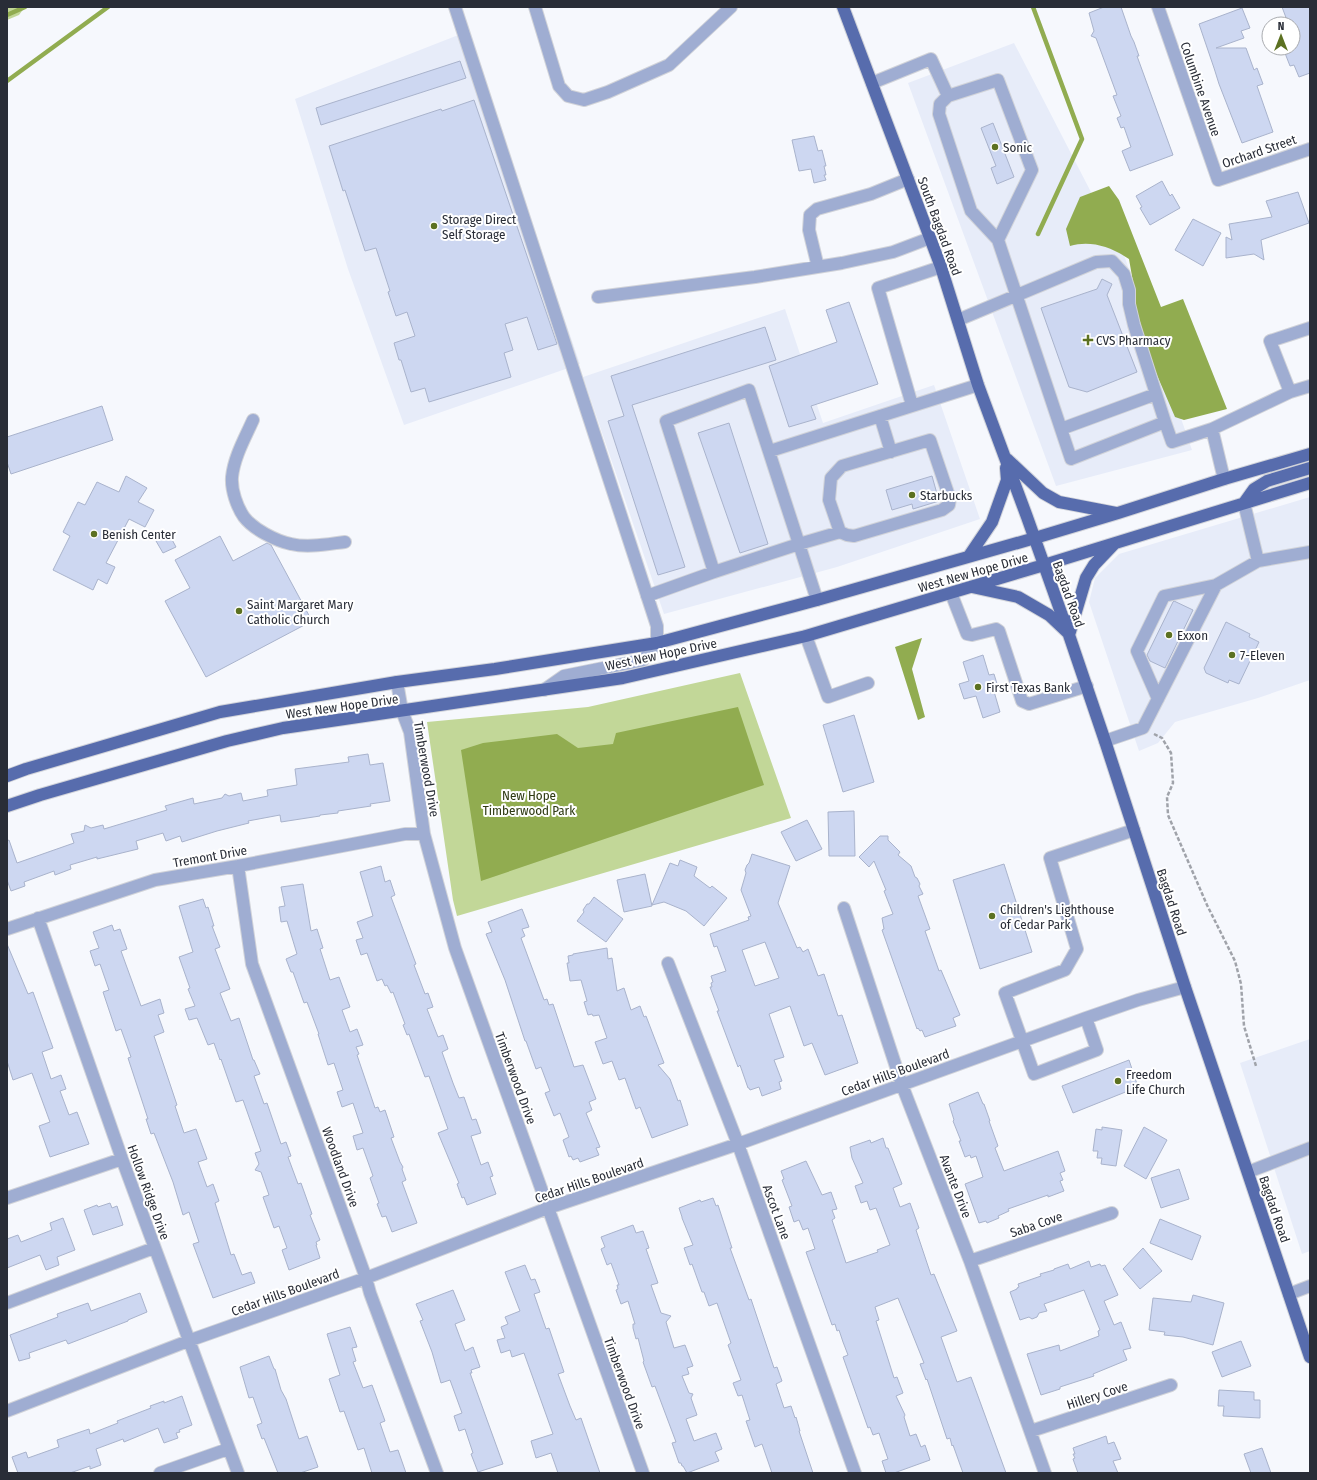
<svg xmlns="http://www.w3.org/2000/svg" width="1317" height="1480" viewBox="0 0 1317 1480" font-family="'Fira Sans Condensed',sans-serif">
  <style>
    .built { fill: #e7ecf9 }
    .green { fill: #c2d798 }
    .water { fill: #91ac50 }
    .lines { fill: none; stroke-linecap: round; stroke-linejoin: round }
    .stream { stroke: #91ac50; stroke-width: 4.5 }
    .building { fill: #cdd7f1; stroke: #a9b3cc; fill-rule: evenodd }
    .minor-casing { stroke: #d1d3d9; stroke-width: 14 }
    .major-casing { stroke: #d1d3d9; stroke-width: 14 }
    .path { stroke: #a0a3aa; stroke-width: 2.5; stroke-dasharray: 4 2; stroke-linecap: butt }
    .minor { stroke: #9fadd2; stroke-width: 12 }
    .major { stroke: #576cad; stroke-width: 12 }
    .poi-dot { fill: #5c7121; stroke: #fff; stroke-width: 1.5 }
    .labels { text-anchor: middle; stroke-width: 4; stroke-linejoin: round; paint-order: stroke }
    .street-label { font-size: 13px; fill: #292d37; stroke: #fff }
    .poi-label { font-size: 13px; fill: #292d37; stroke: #fff; text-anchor: start }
    .park-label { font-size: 13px; fill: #2e3912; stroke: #fff }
  </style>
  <rect width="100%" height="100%" fill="#f6f8fd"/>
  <path class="built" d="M466 32 580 364 404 425 348 269 295 99Z
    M1014 43 1125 258 1192 450 1056 486 908 83Z
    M785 309 823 423 934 385 980 519 837 567 664 614 583 377Z
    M1310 497V680L1258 698 1175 722 1158 743 1139 751 1089 602 1095 578 1119 554Z
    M1310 1039V1251L1302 1254 1240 1063Z"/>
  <path class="green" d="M7 7H25L19 15 7 20Z
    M740 673 791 818 457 916 453 900 427 722 588 707Z"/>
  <path class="water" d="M1109 186 1119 200 1161 307 1183 299 1227 409 1184 420 1175 417 1132 317 1133 282 1129 259C1111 247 1091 240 1070 246L1066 229 1080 197Z
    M922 638 912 669 925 717 918 720 895 647Z
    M738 707 764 785 481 881 461 750 483 743 557 734 578 748 613 744 616 733Z"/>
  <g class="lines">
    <path class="stream" d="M1033 7 1082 139 1038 234
      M7 15 25 7
      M7 81 108 7"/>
  </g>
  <path class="building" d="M1104 7H1121L1131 36 1134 42 1139 56H1137L1173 155 1130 171 1122 151 1131 147 1124 127 1121 128 1117 118 1121 116 1113 96 1117 95 1096 38 1091 36 1094 31 1089 13Z
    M1282 7H1310V73L1299 77 1294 65 1290 66 1283 48H1296L1293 38V21L1288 23Z
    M1242 8 1250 28 1241 31 1244 38 1216 48H1246L1254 70 1257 68 1263 84 1257 86 1273 132 1242 143 1219 84 1214 68 1199 24Z
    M460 61 466 78 321 125 316 108Z
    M474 100 557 344 538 350 527 317 505 324 513 350 504 353 511 377 429 402 425 388 411 392 401 360H399L394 343 415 336 407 312 396 316 388 292 390 291 376 248 365 251 345 190 343 191 329 146 441 109 442 111Z
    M993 123 1014 177 997 184 991 168 996 166 981 128Z
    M814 136 818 151 822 150 826 166H824L826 175H824L826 180 814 183 811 169 799 171 792 140Z
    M1162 181 1170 196 1172 194 1180 208 1150 225 1140 208 1142 207 1136 196Z
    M1298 192 1309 223 1261 240 1264 260 1254 254 1226 258V237L1232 240 1229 224 1272 217 1266 201Z
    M1193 219 1221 233 1203 266 1175 250Z
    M1102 279 1112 284 1107 295 1137 372 1087 392 1069 387 1041 308 1097 289Z
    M849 302 878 384 811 406 816 419 789 427 769 366 837 342 826 310Z
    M765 327 776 360 632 405 685 567 658 575 608 421 624 416 611 376Z
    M102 406 113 440 11 474 7 462V437Z
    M729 423 768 544 740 553 698 433Z
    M126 476 147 488 138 502 154 510 145 527 129 519 106 563 115 567 107 584 98 579 93 590 53 570 70 536 63 532 78 502 85 505 97 482 119 492Z
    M932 476 939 501 913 509 912 504 892 510 886 490Z
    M169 534 176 547 163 553 156 541Z
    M220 536 233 561 267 543 271 545 312 621 206 677 165 601 190 588 175 560Z
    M1174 601 1193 610 1165 668 1150 661 1147 655 1173 602Z
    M1226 622 1250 634 1249 637 1259 642 1239 684 1229 680 1228 683 1206 673 1204 668Z
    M983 655 989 675 994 674 998 687 993 688 1000 712 983 718 976 696 964 699 959 684 969 681 963 662Z
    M854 715 874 782 843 792 823 725Z
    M368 754 370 765 383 763 390 801 370 804 371 806 338 811V813L320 815V816L281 822 280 815 248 821 249 823 217 831 182 842 180 836 166 841 163 833 136 841 138 849 97 859V857L70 865 71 869 55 875 54 871 24 882 25 886 11 891 7 880V841L9 840 17 863 74 843 71 834 84 831 85 825 91 828 103 825 104 829 167 810 165 806 193 798 194 804 222 798 225 794 229 796 241 793 243 801 268 796 267 790 297 785 295 769 349 762 348 757Z
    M854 811 855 856H829L828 812Z
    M807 820 822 849 796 861 781 832Z
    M880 836H888V840L900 852 898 855 911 866 915 877 917 878 920 884 919 886 923 894 918 896 930 929 925 931 939 971 941 970 960 1015 953 1018 956 1026 925 1037 922 1030 920 1031 918 1028 917 1029 882 930 884 929 882 918 893 914 884 891 886 890 874 861 869 867 859 857Z
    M752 854 790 866 778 903 797 948 800 947 803 952 808 949 818 976 824 974 838 1016 842 1015 858 1063 825 1075 812 1043 804 1046 790 1006 769 1014 784 1057 774 1060 782 1081 779 1082 781 1089 762 1096 759 1087 750 1090 749 1088H748L740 1065 738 1067 717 1011H719L710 987H712L711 983 713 982 711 976 726 971 717 946 714 947 710 934 749 920 748 917 751 916 741 890 746 873 745 870 747 865 749 863ZM765 942 779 978 755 986 742 950Z
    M680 860 697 867 694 876 710 888 712 886 727 898 704 926 686 911 664 902 652 905 670 863 678 866Z
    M1004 864 1032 952 980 969 953 880Z
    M381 866 385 882 390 880 395 895 391 897 416 964 414 965 425 994 428 993 433 1007 427 1009 438 1037 443 1035 448 1049 442 1052 453 1083 459 1098 464 1097 472 1120 476 1119 481 1133 471 1136 481 1165 488 1162 493 1176 490 1177 496 1194 467 1205 464 1197 462 1198 457 1184 459 1183 438 1133 448 1129 429 1076 425 1077 409 1034 407 1035 403 1025 405 1024 393 992 391 993 387 985 385 986 382 979 377 981 367 953 361 955 356 940 363 938 357 922 373 916 360 872Z
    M645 874 652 906 624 912 617 880Z
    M303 884 311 931 317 929 323 948 320 949 330 980 339 977 350 1007 342 1010 350 1032 357 1029 363 1045 356 1047 359 1054 357 1055 375 1108 378 1107 380 1112 385 1110 394 1137 391 1138 400 1162 403 1167 402 1169 406 1180 402 1182 417 1223 392 1232 386 1216 382 1217 377 1204 379 1203 370 1178 373 1176 363 1148 357 1150 353 1136 363 1133 353 1103 342 1107 337 1092 343 1090 334 1063 328 1065 318 1034H319L307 1002 304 1003 293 972H291L286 959 297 954 287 921 281 922 279 907 285 906 281 887Z
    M594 897 623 919 606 942 577 921 584 912 583 910 587 904H589Z
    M203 899 206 908 208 907 214 926H212L220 947 215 949 230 989 220 993 231 1021 239 1018 253 1060H254L260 1074 254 1076 264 1104 267 1103 281 1144 286 1142 291 1156 288 1157 298 1184 301 1183 312 1214 310 1215 320 1240 316 1242 317 1245H316L320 1258 289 1270 282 1250 287 1248 279 1226 274 1228 263 1197 269 1195 261 1172 255 1170 259 1164 255 1153 261 1151 243 1100 236 1102 221 1059 220 1060 214 1043 208 1045 197 1018 189 1020 185 1009 195 1006 188 989 190 988 179 957 193 952 179 906Z
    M522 909 529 927 522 929 525 936 521 938 544 1000 547 999 549 1005 553 1004 574 1067 583 1065 596 1099 589 1102 592 1110 586 1113 600 1147 596 1148 599 1155 580 1162 578 1158 573 1160 571 1156 569 1157 568 1154 563 1140 569 1137 560 1113 554 1116 545 1093 550 1091 541 1067 536 1069 526 1041H525L505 980 486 934 492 932 488 922Z
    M112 925 114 931 120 929 127 949 121 951 141 1006 160 999 164 1013 158 1015 164 1032 154 1036 177 1105 175 1106 184 1133 196 1129 207 1159 198 1162 207 1187 213 1184 219 1201 215 1203 231 1255 234 1254 242 1275 251 1272 255 1283 213 1298 193 1244 199 1242 189 1212 183 1215 173 1182 154 1133 151 1134 146 1119H148L128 1058 131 1057 121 1029 116 1031 103 992 109 990 100 964 95 966 90 951 99 948 93 932Z
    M7 944 28 994 33 992 53 1048 42 1052 51 1079 61 1075 66 1089 60 1091 69 1115 77 1112 89 1144 50 1157 39 1126 50 1122 32 1073 13 1080 7 1061Z
    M607 948 608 959 612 958 617 991 624 988 631 1010 640 1006 644 1017 646 1016 664 1063 658 1065 670 1079 678 1101 680 1100 688 1125 652 1138 640 1107 636 1109 625 1078 619 1080 612 1061 603 1064 595 1042 607 1038 599 1015 593 1016 592 1014 588 1015 584 1002 587 1001 581 980 570 981 567 963H569L568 956 573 955V954Z
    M1129 1060 1138 1087 1073 1113 1062 1086Z
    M978 1092 983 1104H984L990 1121H989L998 1146 995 1148 1004 1171 1058 1151 1065 1171 1060 1173 1063 1180 1060 1181 1064 1191 1048 1197V1195L1008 1209 1009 1211 998 1216 999 1218 987 1223 986 1221 979 1223 965 1184 983 1177 976 1156 971 1158 970 1155 965 1157 959 1141H961L953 1121 954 1120 949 1104Z
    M1102 1127 1122 1130 1116 1166 1101 1164 1102 1158H1097L1098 1151H1093L1096 1129 1102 1130Z
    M1144 1127 1167 1140 1146 1179 1124 1166Z
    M883 1138 886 1148H888L902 1184 893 1188 900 1207 910 1203 919 1228 916 1230 931 1275 934 1274 957 1331 941 1337 957 1382 971 1377 1006 1473H963L953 1445 952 1446 950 1438 947 1439 927 1379 926 1380 920 1364 924 1363 898 1298 875 1307 879 1320 876 1321 894 1378 897 1377 903 1393 896 1396 905 1415 904 1417 910 1436 916 1434 921 1447 925 1445 930 1460 894 1473H886L882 1461 888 1459 879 1433 873 1435 870 1427 868 1428 843 1357 848 1355 843 1342 839 1330 837 1331 835 1324 832 1325 806 1252 815 1249 808 1228 803 1230 799 1220 794 1222 789 1207 792 1206 782 1180 784 1179 781 1171 806 1161 822 1195 831 1192 837 1209 832 1210 835 1218 832 1220 846 1263 878 1252 877 1250 890 1245 876 1208 870 1210 867 1201 861 1203 855 1186 863 1183 852 1158 850 1147 870 1140 871 1143Z
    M1179 1169 1189 1199 1161 1208 1151 1178Z
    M713 1198 716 1206 718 1205 732 1248H730L749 1300 751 1299 774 1368 777 1367 782 1381 776 1384 784 1408 791 1406 795 1418 796 1417 800 1431H799L813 1473H772L762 1444 755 1447 746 1421 750 1420 742 1395 738 1396 733 1383 741 1380 728 1345 731 1343 717 1303 709 1306 704 1292H702L692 1264 690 1265 684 1248 693 1245 682 1218V1217L679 1208 700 1200 701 1202Z
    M110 1203 112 1208 117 1206 123 1225 93 1235 84 1210 97 1205 98 1207Z
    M63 1218 75 1250 57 1257 59 1265 46 1270 40 1255 7 1268V1239L18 1235 21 1242 52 1230 50 1223Z
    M1160 1219 1201 1236 1192 1260 1150 1243Z
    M633 1225 636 1233 643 1231 649 1248 646 1249 658 1283 651 1285 661 1313 671 1316 666 1322 674 1348 685 1345 693 1366 687 1368 689 1374 682 1376 689 1393 693 1394 691 1398 697 1415 686 1419 694 1441 716 1433 722 1449 715 1452 719 1461 687 1473 683 1466H682L681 1463H679L672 1443 676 1442 655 1386 652 1387 643 1362 644 1361 638 1338 636 1339 633 1328V1324H635L628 1301 621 1304 616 1290 618 1289 617 1285H619L611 1263 607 1265 601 1249 605 1247 601 1237Z
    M1143 1248 1162 1271 1140 1289 1123 1269Z
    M1089 1261 1091 1267 1100 1264 1101 1266 1105 1265 1118 1295 1104 1301 1114 1325 1121 1322 1131 1348 1123 1350 1127 1360 1093 1374 1094 1376 1060 1387V1389L1041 1395 1027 1354 1059 1345 1060 1351 1099 1336 1098 1331 1100 1330 1084 1290 1044 1304 1047 1311 1039 1313 1037 1317 1032 1319 1029 1317 1020 1320 1010 1292 1017 1289V1288L1019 1287 1018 1284 1041 1276 1040 1274 1054 1270V1269L1068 1264 1070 1269Z
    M525 1265 531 1280 535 1279 540 1292 534 1294 546 1329 549 1328 564 1372 558 1374 570 1406 576 1420 581 1418 600 1473H558L551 1453 536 1458 531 1441 553 1434 524 1353 512 1357 510 1350 501 1353 497 1340 505 1338 501 1327 508 1324 505 1317 520 1311 505 1272Z
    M453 1290 465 1320 455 1324 465 1351 473 1347 480 1367 471 1370 472 1373H470L503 1464 478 1472 471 1454 473 1453 465 1429 459 1431 454 1416 462 1413 450 1380 441 1383 432 1352 420 1321 423 1320 416 1304Z
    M140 1293 147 1312 128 1320V1321L68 1344 66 1340 29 1353 30 1358 19 1361 10 1335 58 1317 57 1314 88 1303 91 1311Z
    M1193 1295 1224 1303 1213 1345 1183 1337 1164 1335 1165 1332 1149 1330 1153 1298 1191 1302Z
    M350 1327 357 1347 352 1348 356 1361 353 1362 363 1388 372 1385 385 1421 380 1423 390 1452 398 1450 406 1473H372L364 1448 358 1450 344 1411 340 1412 329 1379 340 1375 327 1334Z
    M1241 1341 1251 1366 1222 1377 1212 1352Z
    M269 1356 274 1369H275L281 1390 286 1399 299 1439 307 1436 318 1467 300 1473H278L264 1438 262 1439 257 1425 262 1423 253 1397 249 1398 240 1367Z
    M1219 1390 1254 1392V1400H1260V1418L1223 1416 1224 1406H1218Z
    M182 1396 192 1425 179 1430 180 1432 176 1433 178 1438 164 1443 158 1428 124 1442 123 1439 96 1449 101 1465 90 1469V1466L70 1473H18L12 1457 26 1452 28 1458 59 1447 57 1440 89 1429 90 1434 118 1423 117 1421 151 1408 150 1406 164 1401V1403Z
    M1106 1436 1108 1444 1114 1442 1121 1459 1113 1461 1118 1473H1078L1073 1459 1075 1458 1073 1454H1075L1073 1448Z
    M1262 1448 1271 1473H1251L1244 1454Z"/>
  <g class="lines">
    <defs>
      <path id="minor" d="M455 7 657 626V643L643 660 564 676 544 690
        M535 7 559 86 568 96 584 100 608 92 669 65 731 7
        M1158 7 1218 180 1310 149
        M872 83 931 59 948 96 998 80 1032 170 998 240 1071 459 1165 422 1172 442 1212 429 1224 479
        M948 96 940 104 939 114 971 211 998 240
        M818 267 809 230 810 215 817 209 871 194 908 179
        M598 297 755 277 842 263 893 252 930 238
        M958 320 1096 262 1112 261 1124 274 1129 290V304L1134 325 1165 422
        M1290 392 1270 341 1310 328
        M912 405 878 288 941 267
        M880 416 891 452
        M253 420C245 438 234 457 232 477 231 490 237 507 244 517 253 529 276 541 291 544 308 548 328 544 345 542
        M1061 429 1156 394
        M1212 429 1290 392 1310 386
        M770 451 978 385
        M1258 561 1310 552
        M951 593 967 634 972 635 996 629 999 631 1022 701 1029 704 1087 686
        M647 596 714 572
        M817 600 799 544 714 572 666 421 749 390 799 544 840 532 829 500 831 478 842 466 930 440 950 499 949 505 942 510 854 536 847 535 840 532
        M806 636 828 697 868 683
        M397 682 402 711 410 732 424 834 455 948 643 1473
        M1158 699 1137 651 1164 596 1216 585
        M1105 741 1143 728 1216 585 1258 561 1244 503
        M238 866 252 964 366 1278 370 1293 437 1473
        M844 908 902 1085 970 1261 1045 1473
        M38 918 122 1159 238 1473
        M7 929 155 880 238 866 405 834H424
        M668 963 738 1144 855 1473
        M1086 1018 1097 1050 1034 1074 1005 993 1065 970 1077 949 1050 858 1134 830
        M1248 1172 1310 1148
        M7 1198 122 1159
        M970 1261 1112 1213
        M1289 1294 1310 1286
        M7 1303 154 1248
        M7 1411 188 1341 366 1278 548 1208 738 1144 1086 1018 1138 1000 1185 987
        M1031 1431 1171 1385
        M160 1473 228 1449"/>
      <path id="major" d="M843 7 941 267 978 385 1027 517 1069 635 1105 741 1185 987 1310 1357
        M1007 459 1043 493 1059 502 1116 513
        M1244 503 1254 489 1267 481 1310 468
        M969 556 992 522 1007 480 1006 468
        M972 587 1018 597 1049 615 1067 632
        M1069 635 1086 578 1094 565 1114 544
        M7 776 26 769 220 712 397 682 495 669 657 643 817 600 1035 538 1118 513 1224 479 1310 454
        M7 806 40 795 227 741 283 728 623 678 806 636 1044 565 1310 483"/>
    </defs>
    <use href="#minor" class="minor-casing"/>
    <use href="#major" class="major-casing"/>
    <path class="path" d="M1154 734 1162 738 1171 753 1173 783 1167 797 1168 815 1207 905 1235 961 1241 984 1244 1026 1256 1066"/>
    <use href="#minor" class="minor"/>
    <use href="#major" class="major"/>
  </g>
  <g class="poi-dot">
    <circle cx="995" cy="147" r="4"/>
    <circle cx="434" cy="226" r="4"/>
    <path d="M1086 334h4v4h4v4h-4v4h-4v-4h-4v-4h4z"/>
    <circle cx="912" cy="495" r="4"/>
    <circle cx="94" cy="534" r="4"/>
    <circle cx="239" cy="611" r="4"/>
    <circle cx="1169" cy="635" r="4"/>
    <circle cx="1232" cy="655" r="4"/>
    <circle cx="978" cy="687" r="4"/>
    <circle cx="992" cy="916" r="4"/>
    <circle cx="1118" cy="1081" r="4"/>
  </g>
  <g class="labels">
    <g class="street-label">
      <text transform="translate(1201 89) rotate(71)" y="5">Columbine Avenue</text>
      <text transform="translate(1259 151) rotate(-19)" y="5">Orchard Street</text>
      <text transform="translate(940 226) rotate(70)" y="5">South Bagdad Road</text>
      <text transform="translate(973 572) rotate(-16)" y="5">West New Hope Drive</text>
      <text transform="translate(1069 594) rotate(70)" y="5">Bagdad Road</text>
      <text transform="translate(661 654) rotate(-12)" y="5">West New Hope Drive</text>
      <text transform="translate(342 706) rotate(-8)" y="5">West New Hope Drive</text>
      <text transform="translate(427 769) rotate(80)" y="5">Timberwood Drive</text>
      <text transform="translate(210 856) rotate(-10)" y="5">Tremont Drive</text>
      <text transform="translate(1172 902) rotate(72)" y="5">Bagdad Road</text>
      <text transform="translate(895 1072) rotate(-20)" y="5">Cedar Hills Boulevard</text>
      <text transform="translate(516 1078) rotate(70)" y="5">Timberwood Drive</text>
      <text transform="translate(341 1167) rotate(70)" y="5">Woodland Drive</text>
      <text transform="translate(589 1180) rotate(-19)" y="5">Cedar Hills Boulevard</text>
      <text transform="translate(956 1186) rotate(69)" y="5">Avante Drive</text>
      <text transform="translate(149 1192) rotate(70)" y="5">Hollow Ridge Drive</text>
      <text transform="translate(1275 1209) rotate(71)" y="5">Bagdad Road</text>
      <text transform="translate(777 1212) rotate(70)" y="5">Ascot Lane</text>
      <text transform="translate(1036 1224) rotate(-19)" y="5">Saba Cove</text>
      <text transform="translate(285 1292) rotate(-20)" y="5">Cedar Hills Boulevard</text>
      <text transform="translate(625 1383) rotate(70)" y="5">Timberwood Drive</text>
      <text transform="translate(1097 1395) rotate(-18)" y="5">Hillery Cove</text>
    </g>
    <g class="poi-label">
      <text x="1003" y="152">Sonic</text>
      <text x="442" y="224">Storage Direct<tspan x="442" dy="15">Self Storage</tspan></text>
      <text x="1096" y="345">CVS Pharmacy</text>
      <text x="920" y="500">Starbucks</text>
      <text x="102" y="539">Benish Center</text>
      <text x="247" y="609">Saint Margaret Mary<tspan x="247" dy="15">Catholic Church</tspan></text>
      <text x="1177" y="640">Exxon</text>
      <text x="1240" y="660">7-Eleven</text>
      <text x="986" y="692">First Texas Bank</text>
      <text x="1000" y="914">Children's Lighthouse<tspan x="1000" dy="15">of Cedar Park</tspan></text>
      <text x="1126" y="1079">Freedom<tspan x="1126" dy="15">Life Church</tspan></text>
    </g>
    <g class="park-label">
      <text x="529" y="800">New Hope<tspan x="529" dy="15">Timberwood Park</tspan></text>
    </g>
  </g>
  <rect width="1317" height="1480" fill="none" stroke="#292d37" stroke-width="16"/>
  <g transform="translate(1281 36)"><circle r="19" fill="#ffffff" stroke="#a9abaf"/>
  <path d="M0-3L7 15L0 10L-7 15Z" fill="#5c7121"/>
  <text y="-6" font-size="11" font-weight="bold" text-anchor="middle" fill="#292d37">N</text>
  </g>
</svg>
